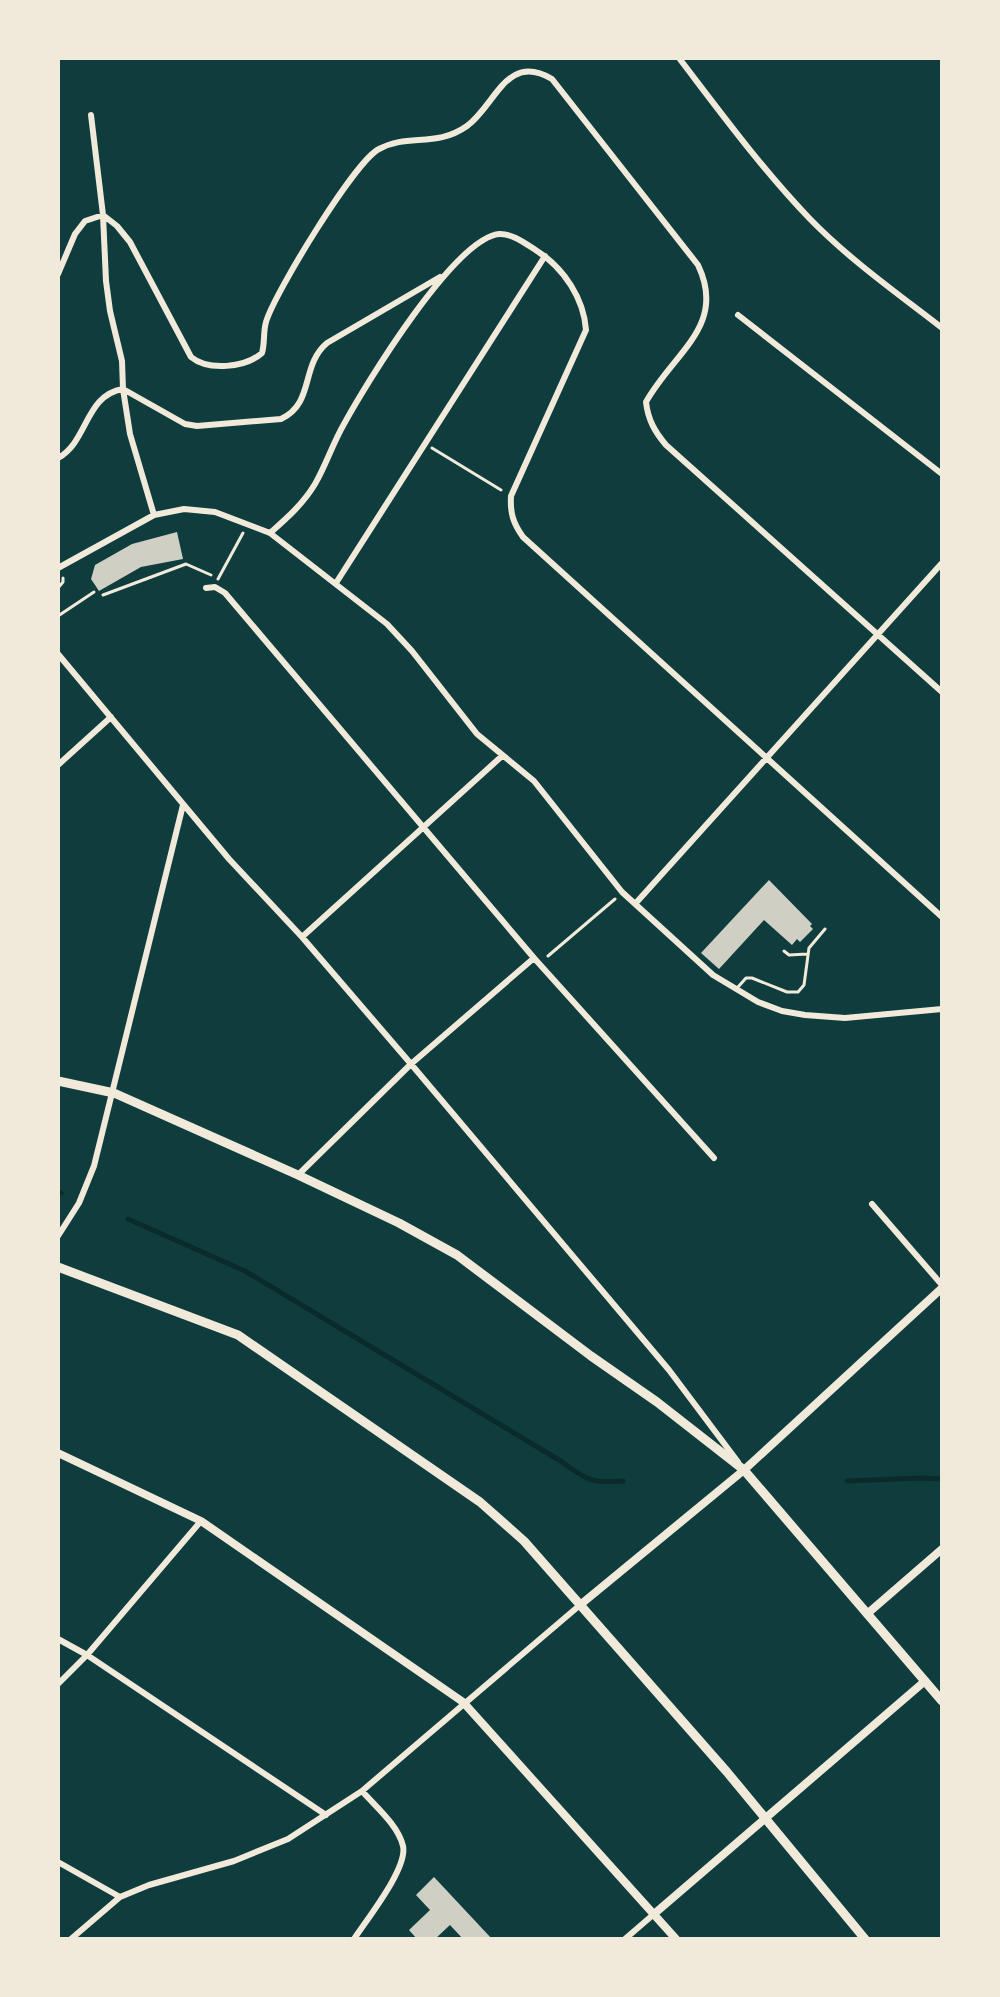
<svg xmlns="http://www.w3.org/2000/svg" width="1000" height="1997" viewBox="0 0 1000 1997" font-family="'Golos Text',sans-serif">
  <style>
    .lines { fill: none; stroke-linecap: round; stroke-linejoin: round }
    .stream { stroke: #0a2a2b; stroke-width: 5 }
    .building { fill: #cfcfc3 }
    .path { stroke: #f1e9da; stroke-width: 3 }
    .service { stroke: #f1e9da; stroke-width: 3 }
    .minor { stroke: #f1e9da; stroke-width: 6 }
    .tertiary { stroke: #f1e9da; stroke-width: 8 }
    .secondary { stroke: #f1e9da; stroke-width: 9 }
  </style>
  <rect width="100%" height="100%" fill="#0f3d3e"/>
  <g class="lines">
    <path class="stream" d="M58 1192 61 1193
      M128 1219 245 1271 559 1460C586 1479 589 1484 623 1481
      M847 1481 921 1478 942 1479"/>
  </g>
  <path class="building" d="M177 532 183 559 141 567 99 591 91 579 95 565 132 544Z
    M769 880 812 924 810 926 813 929 800 942 797 939 792 945 764 920 719 969 701 953Z
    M434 1877 492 1939H463L450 1925 435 1939H417L409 1930 430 1910 416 1895Z"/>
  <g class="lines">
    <path class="path" d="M432 448 501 490
      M218 579 243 533
      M58 588 63 582V578
      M103 595 186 564 211 575
      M548 956 615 899"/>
    <path class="service" d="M58 616 94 592
      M784 951 789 955 807 954
      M738 987 746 978H752L787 992H798L804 985 809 948 825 929"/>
    <path class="minor" d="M679 58C721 113 762 169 810 219 850 260 897 293 942 328
      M91 115 103 215 106 281 110 311 122 361 123 389 130 434 154 515
      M58 274 75 234 85 221 103 215 117 226 130 242 191 357C208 371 245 368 262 353 265 343 263 332 266 322 274 294 355 161 379 149 408 133 436 148 467 126 496 105 506 52 552 79L698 265C727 326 674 352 646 402 648 420 655 432 666 445L942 692
      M738 315 942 474
      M58 458C88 442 85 395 123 389L185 424 197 426 281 419C315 403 300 366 327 343L440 277
      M270 533C287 518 303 504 315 484 326 465 333 443 344 424 366 384 454 239 499 234 512 233 526 244 537 251 564 268 584 299 586 330L511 496C510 513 513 523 523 537L942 917
      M58 568 154 515 184 509 215 512 270 533 387 624 412 651 477 734 534 781 622 892 713 975 758 1002 782 1011 805 1015 845 1018 942 1009
      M336 583 545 256
      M206 588 215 587 225 593 534 958 714 1158
      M58 654 229 859 302 937 411 1064 669 1370 738 1462
      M58 765 111 717
      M635 904 942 563
      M302 937 502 756
      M298 1175 411 1064 534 958
      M872 1204 942 1285
      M58 1236 79 1203 94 1166 183 805
      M58 1639 87 1655 326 1815
      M58 1684 87 1655 201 1521
      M58 1862 120 1897
      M71 1939 120 1897 149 1885 234 1861 288 1839 362 1791 580 1605
      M354 1939C367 1919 408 1868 403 1846 398 1825 376 1807 362 1791
      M625 1939 654 1914"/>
    <path class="tertiary" d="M58 1453 201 1521 463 1702 676 1939
      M580 1605 744 1470 942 1288
      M867 1614 942 1549
      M654 1914 925 1681"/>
    <path class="secondary" d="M58 1081 114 1093 298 1175 399 1223 457 1255 591 1356 657 1402 744 1470 942 1701
      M58 1267 238 1335 480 1502 524 1541 727 1772 865 1939"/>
  </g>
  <rect width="1000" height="1997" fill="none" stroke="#f1e9da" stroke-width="120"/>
</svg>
